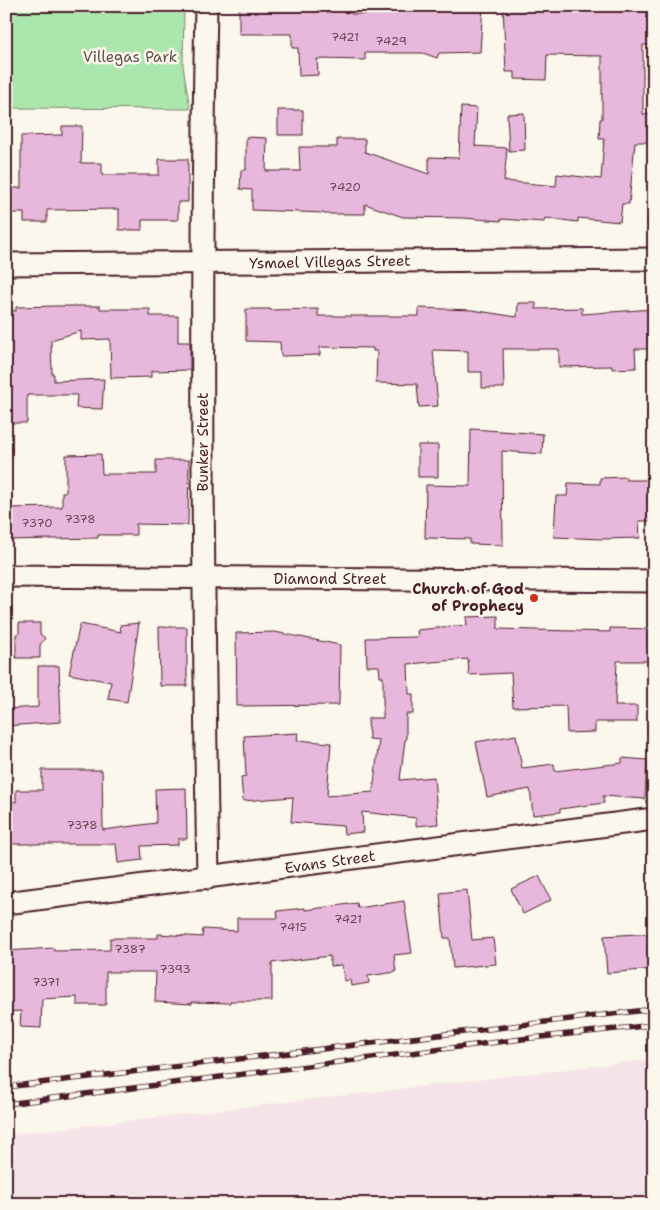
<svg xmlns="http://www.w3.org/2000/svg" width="660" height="1210" viewBox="0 0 660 1210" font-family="'Shantell Sans',sans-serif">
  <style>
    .built { fill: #f5e4e7 }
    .green { fill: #abe7ad; stroke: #7a836c }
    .building { fill: #e7b8db; stroke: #4a1f2b }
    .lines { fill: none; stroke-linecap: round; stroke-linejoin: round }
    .street-casing { stroke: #4a1f2b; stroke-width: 25 }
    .street { stroke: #fbf7ec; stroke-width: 21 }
    .rail-casing { stroke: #4a1f2b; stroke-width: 5.5 }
    .rail { stroke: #fbf7ec; stroke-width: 4; stroke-dasharray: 11; stroke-linecap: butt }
    .poi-dot { fill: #c8321e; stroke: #fbf7ec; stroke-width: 2 }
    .labels { text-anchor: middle; stroke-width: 5; stroke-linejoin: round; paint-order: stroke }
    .number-label { font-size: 12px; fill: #714557 }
    .park-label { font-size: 15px; fill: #62514c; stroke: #fbf7ec }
    .street-label { font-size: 15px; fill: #4a1f2b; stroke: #fbf7ec }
    .poi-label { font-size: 15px; font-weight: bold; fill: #4a1f2b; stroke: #fbf7ec; text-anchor: end }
  </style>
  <rect width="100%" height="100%" fill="#fbf7ec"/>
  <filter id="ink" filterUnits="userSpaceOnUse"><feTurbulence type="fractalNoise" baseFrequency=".02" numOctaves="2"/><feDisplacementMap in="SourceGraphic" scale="10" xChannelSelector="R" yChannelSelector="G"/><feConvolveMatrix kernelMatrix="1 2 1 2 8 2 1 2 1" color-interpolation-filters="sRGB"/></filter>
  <g filter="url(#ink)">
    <path class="built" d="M654 1059V1204H6V1135Z"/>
    <path class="green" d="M6 6H184L183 66 190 109 6 108Z"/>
    <path class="building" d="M291 6H351V14H388V6H483L480 52 439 53 437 58 423 53H365V60L317 59 318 75 299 76 298 48H292V34H239V8H291Z
      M503 6H654V45H643V114L654 115V142H635L629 204H622L620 222 578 218V222L545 218 544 222 501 219V221L464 218 403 217 365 204V214H324V213L252 210V190L240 189 241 170H246V137L267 138 266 171H300L299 147H337V139H365V152L429 174V157L459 158 461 107 477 108 475 146 507 148 504 181 556 186 557 174 601 179 604 139H599L600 119H602V56L547 55 546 80 515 79V72H506Z
      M278 110H303V135H278Z
      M524 113 525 150 509 151 507 114Z
      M62 126H82L81 163H102V175H159V159H188V202H178V220H142V230H119V209L47 210V222H24V213H6V188H21V136L62 135Z
      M518 303H536V309L582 308V314L654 309V349H635L636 368 612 369V366L559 367V349H503L504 388H482V372H468V351L433 350 438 406 419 407 417 384 376 383 377 351H373V348L320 347V355L281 356 280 342 246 341V309H270V310L318 309V316H419V308L472 310 517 317Z
      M56 306H100V309H150V316H178V342H190V370L151 371V377L111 378 110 339 81 340V331L51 340 52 374H54V381L104 379 102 409 76 408 77 395H27V423H10V382H6V310L16 311V307Z
      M471 429 543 434 542 454 502 451 503 545 470 544V539L425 538 426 485 470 486Z
      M418 445H438V477H418Z
      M101 454 102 474H156V460H189L188 525 136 524V535H98V538L6 540V508L62 507V492H66V455Z
      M626 477V480H654V521H639L640 538 602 539 554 537 556 496H567L568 483 600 484V478Z
      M498 616V629L610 632V628L654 629V661H617L615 706H637V722H595V732L567 733 566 706 513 707 511 673 469 675 468 659 408 664 409 694H413V714H406V740H405L400 780 434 777 438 824 416 826V818L362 812 363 832 344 834 343 826 291 822 293 797 243 801 241 777 246 776 244 736 298 733 297 740 331 743 327 796 373 792 379 740 369 739 368 718H383V677H380L379 666H367L366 638 418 637 417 630 467 625 466 617Z
      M19 623H40V634L45 638 40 645V658H16V634H19Z
      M139 623 127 702 108 699 111 682 69 674 80 624 121 632 120 625Z
      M159 627H187V686H160Z
      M275 632 340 645 339 705 237 706 236 633Z
      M38 666H59L61 722 6 726V709L38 707Z
      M516 735 522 768 554 764 555 771 622 763V758L647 760 645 799 603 796 604 803 560 809V812L533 815 530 789 487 797 476 742Z
      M42 770H102L103 830 156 823 155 789 186 788 187 839H178V845L141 846 142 860 118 863 116 844H6V801L16 802V790H42Z
      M539 876 551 900 523 914 511 889Z
      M467 890 472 940 493 938 496 964 453 968 450 938H444L440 893Z
      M404 901 412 953 394 955 396 972 368 976 369 983 351 986 350 980 344 981 342 965 330 966V956L272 963V1001H230V1003L192 1002V1004L155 1002 156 972H106V1005H77V997L42 999 41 1028 20 1027 21 1011 6 1012V951L54 948V951L110 950V938H158V934L202 937 203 929 237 931V918H278L277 911 305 908V910L357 903 358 908Z
      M654 933V969L607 973 604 936Z"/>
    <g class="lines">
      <defs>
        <path id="street" d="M206 6C200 297 203 587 208 878
          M6 264 654 259
          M6 576 654 581
          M6 903 654 819"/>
      </defs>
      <use href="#street" class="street-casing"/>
      <use href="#street" class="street"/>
      <defs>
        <path id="rail" d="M6 1087 654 1009
          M6 1104 522 1039 654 1025"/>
      </defs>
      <use href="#rail" class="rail-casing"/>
      <use href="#rail" class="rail"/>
    </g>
  </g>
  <circle class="poi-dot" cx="534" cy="598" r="5"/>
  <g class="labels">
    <g class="number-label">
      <text x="345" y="41">7421</text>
      <text x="391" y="45">7429</text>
      <text x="345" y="191">7420</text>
      <text x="80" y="523">7378</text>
      <text x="37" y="527">7370</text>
      <text x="82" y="829">7378</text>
      <text x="348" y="923">7421</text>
      <text x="293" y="931">7415</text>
      <text x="130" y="953">7387</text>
      <text x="175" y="973">7393</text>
      <text x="46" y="986">7371</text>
    </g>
    <g class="park-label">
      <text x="130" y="62">Villegas Park</text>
    </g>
    <g class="street-label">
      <text transform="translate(330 262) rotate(-1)" y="5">Ysmael Villegas Street</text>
      <text transform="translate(203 442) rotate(-90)" y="5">Bunker Street</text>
      <text x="330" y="584">Diamond Street</text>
      <text transform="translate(330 862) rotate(-8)" y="5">Evans Street</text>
    </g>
    <g class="poi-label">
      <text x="524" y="594">Church of God<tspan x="524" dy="17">of Prophecy</tspan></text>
    </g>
  </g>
  <rect width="660" height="1210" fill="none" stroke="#fbf7ec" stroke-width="25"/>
  <rect x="12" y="12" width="635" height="1185" fill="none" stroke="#4a1f2b" stroke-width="2" filter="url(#ink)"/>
</svg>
